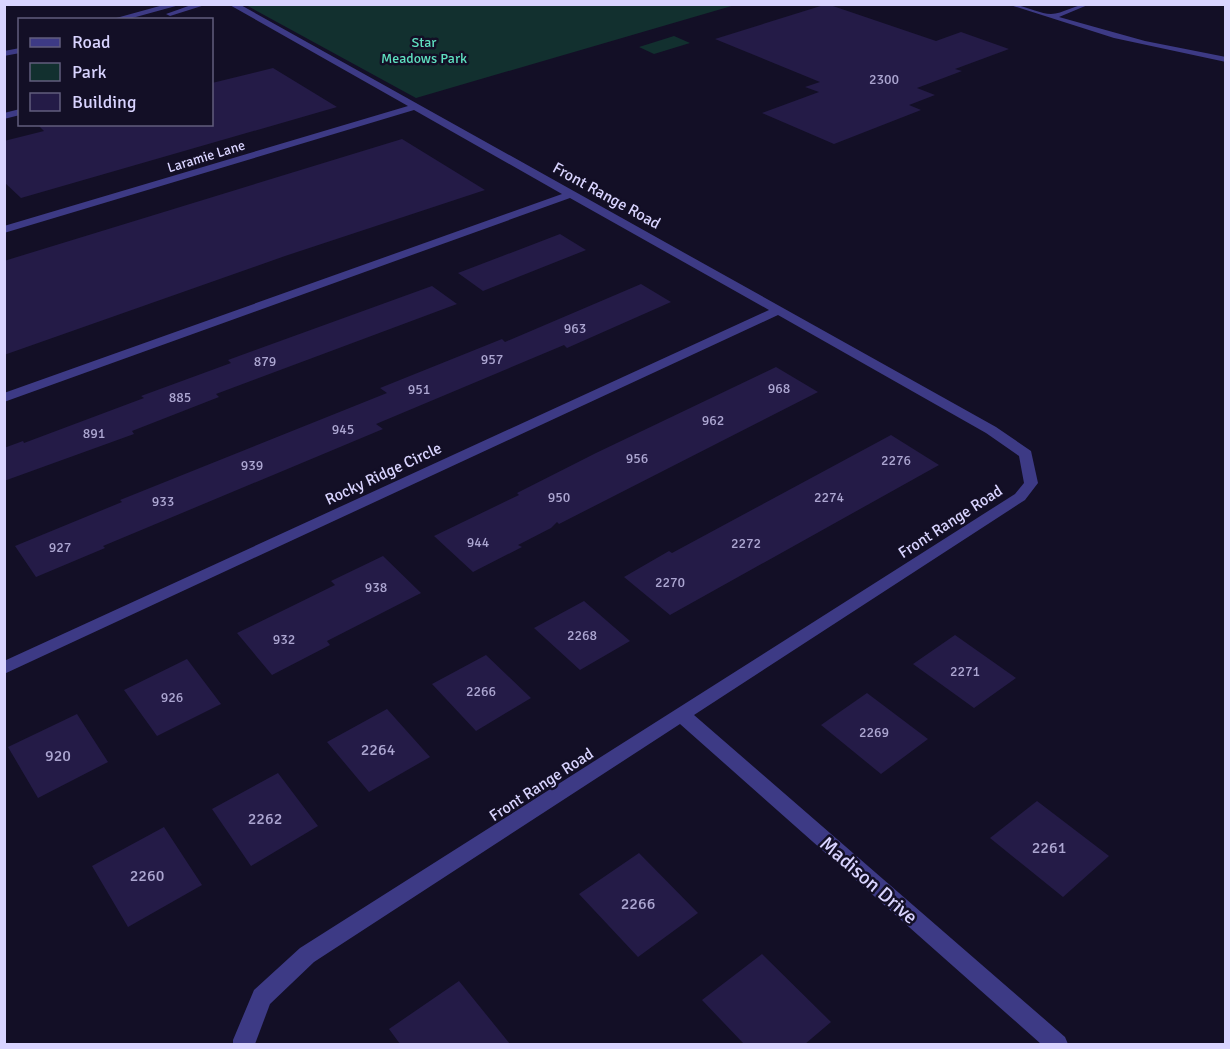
<svg xmlns="http://www.w3.org/2000/svg" width="1230" height="1049" viewBox="0 0 1230 1049" font-family="Signika,sans-serif">
  <style>
    .green { fill: #12302f }
    .building { fill: #241b47 }
    .lines { fill: none; stroke-linecap: round; stroke-linejoin: round }
    .minor { fill: #3d3a85; fill-rule: evenodd }
    .labels { text-anchor: middle; stroke-width: 5; stroke-linejoin: round; paint-order: stroke }
    .far-park-label { font-size: 14px; fill: #5fe0c0; stroke: #130f26 }
    .number-label { font-size: 14px; fill: #aca6d1 }
    .far-street-label { font-size: 14px; fill: #d9d4ff; stroke: #130f26 }
    .street-label { font-size: 16px; fill: #d9d4ff; stroke: #130f26 }
    .near-number-label { font-size: 16px; fill: #aca6d1 }
    .near-street-label { font-size: 20px; fill: #d9d4ff; stroke: #130f26 }
  </style>
  <rect width="100%" height="100%" fill="#130f26"/>
  <path class="green" d="M246 5H735L416 98Z
    M674 36 690 43 654 54 639 47Z"/>
  <path class="building" d="M827 4 936 41 961 32 1009 49 955 69 962 71 917 88 935 95 909 105 921 110 834 144 762 113 819 92 805 87 820 82 715 39Z
    M273 68 337 107 21 198 4 182V141L44 131 37 124H212V83Z
    M402 139 485 190 285 256 4 355V261Z
    M560 234 586 250 483 291 458 273Z
    M641 284 671 302 567 348 564 345 376 424 383 429 103 546 105 548 36 577 15 546 122 502 120 500 387 393 380 388 502 339 505 342Z
    M432 286 457 304 216 394 219 397 132 431 134 434 4 481V448L23 441 24 443 144 398 141 396 231 363 228 360Z
    M776 367 818 392 559 524 557 522 551 528 518 545 522 547 473 572 434 536 519 495 517 493 596 453Z
    M891 435 939 465 670 615 624 577 669 551 672 553Z
    M383 556 421 593 327 641 330 645 272 675 237 633 335 585 331 581Z
    M584 601 630 641 580 670 534 628Z
    M955 635 1016 678 974 708 913 664Z
    M486 655 531 698 476 731 432 684Z
    M187 659 221 704 157 736 124 690Z
    M867 693 928 739 881 774 821 725Z
    M387 709 430 757 369 792 327 742Z
    M77 714 108 762 38 798 8 747Z
    M278 773 318 826 251 866 212 809Z
    M1037 801 1109 856 1063 897 990 838Z
    M164 827 202 885 128 927 92 866Z
    M639 853 698 913 638 957 579 894Z
    M762 954 831 1022 805 1044H744L702 1000Z
    M459 981 510 1044H400L389 1029Z"/>
  <g class="lines">
    <path class="minor" d="M167 4H183L125 20H109Z
      M194 4H208L170 16 166 14Z
      M228 4H239L996 427 1031 451 1038 483 1025 500 694 715 1065 1037 1068 1044H1041L680 724 314 962 270 1004 255 1044H233V1040L254 990 300 948 1015 494 1024 483 1019 456 986 433 778 315 4 674V661L769 310 570 198 4 402V393L562 194 414 110 4 233V226L408 106Z
      M1007 4C1023 4 1039 14 1051 14 1063 14 1075 4 1090 4L1059 17 1145 41 1226 57V62L1114 38Z
      M20 48V53L4 56V51Z
      M20 109V115L4 119V113Z"/>
  </g>
  <g class="labels">
    <g class="far-park-label">
      <text x="424" y="47">Star<tspan x="424" dy="16">Meadows Park</tspan></text>
    </g>
    <g class="number-label">
      <text x="884" y="84">2300</text>
      <text x="575" y="333">963</text>
      <text x="492" y="364">957</text>
      <text x="265" y="366">879</text>
      <text x="779" y="393">968</text>
      <text x="419" y="394">951</text>
      <text x="180" y="402">885</text>
      <text x="713" y="425">962</text>
      <text x="343" y="434">945</text>
      <text x="94" y="438">891</text>
      <text x="637" y="463">956</text>
      <text x="896" y="465">2276</text>
      <text x="252" y="470">939</text>
      <text x="559" y="502">950</text>
      <text x="829" y="502">2274</text>
      <text x="163" y="506">933</text>
      <text x="478" y="547">944</text>
      <text x="746" y="548">2272</text>
      <text x="60" y="552">927</text>
      <text x="670" y="587">2270</text>
      <text x="376" y="592">938</text>
      <text x="582" y="640">2268</text>
      <text x="284" y="644">932</text>
      <text x="965" y="676">2271</text>
      <text x="481" y="696">2266</text>
      <text x="172" y="702">926</text>
      <text x="874" y="737">2269</text>
    </g>
    <g class="far-street-label">
      <text transform="translate(206 156) rotate(-17)" y="5">Laramie Lane</text>
    </g>
    <g class="street-label">
      <text transform="translate(607 195) rotate(29)" y="6">Front Range Road</text>
      <text transform="translate(383 473) rotate(-25)" y="6">Rocky Ridge Circle</text>
      <text transform="translate(950 521) rotate(-33)" y="6">Front Range Road</text>
      <text transform="translate(541 784) rotate(-33)" y="6">Front Range Road</text>
    </g>
    <g class="near-number-label">
      <text x="378" y="755">2264</text>
      <text x="58" y="761">920</text>
      <text x="265" y="824">2262</text>
      <text x="1049" y="853">2261</text>
      <text x="147" y="881">2260</text>
      <text x="638" y="909">2266</text>
    </g>
    <g class="near-street-label">
      <text transform="translate(869 880) rotate(41)" y="7">Madison Drive</text>
    </g>
  </g>
  <rect width="1230" height="1049" fill="none" stroke="#d9d4ff" stroke-width="12"/>
  <rect x="18" y="18" width="195" height="108" fill="#130f26" stroke="#625e7d" stroke-width="1.5"/>
  <rect x="30" y="38" width="30" height="9" fill="#3d3a85" stroke="#625e7d" stroke-width="1.5"/>
  <text x="72" y="48" font-size="18" fill="#d9d4ff">Road</text>
  <rect x="30" y="63" width="30" height="18" fill="#12302f" stroke="#625e7d" stroke-width="1.5"/>
  <text x="72" y="78" font-size="18" fill="#d9d4ff">Park</text>
  <rect x="30" y="93" width="30" height="18" fill="#241b47" stroke="#625e7d" stroke-width="1.5"/>
  <text x="72" y="108" font-size="18" fill="#d9d4ff">Building</text>
</svg>
